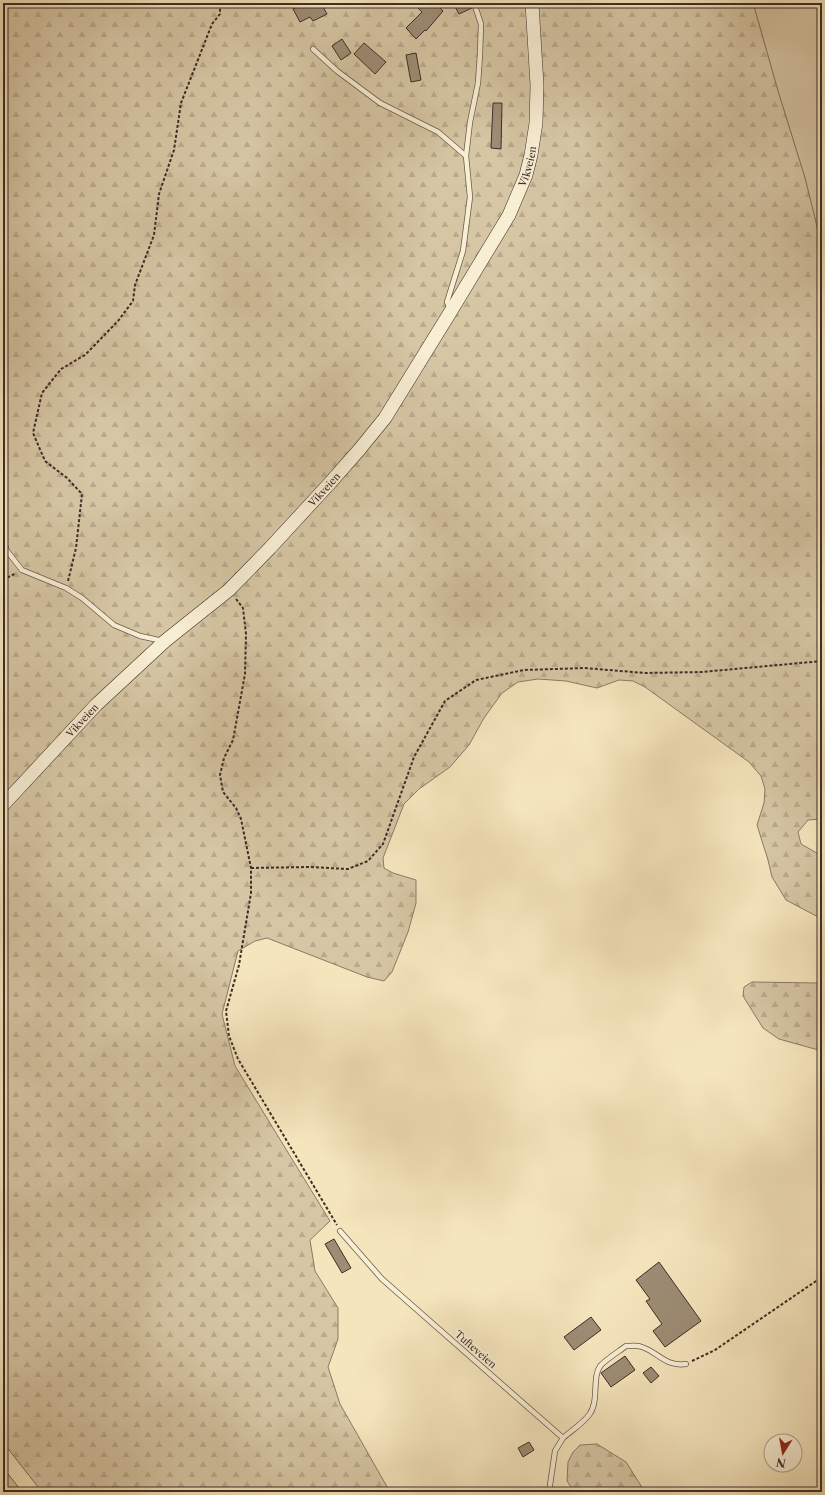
<svg xmlns="http://www.w3.org/2000/svg" width="825" height="1495" viewBox="0 0 825 1495" font-family="'Libre Caslon Text',serif">
  <style>
    .grass { fill: #d6c6a4; stroke: #8a7a66 }
    .forest { fill: url(#forest-firs); stroke: #8a7a66 }
    .building { fill: #9d8d75; stroke: #3d2d27 }
    .lines { fill: none; stroke-linecap: round; stroke-linejoin: round }
    .lane-casing { stroke: #6b5b4c; stroke-width: 6 }
    .secondary-casing { stroke: #3d2d27; stroke-width: 14 }
    .primary-casing { stroke: #3d2d27; stroke-width: 16 }
    .path { stroke: #3d2d27; stroke-width: 2; stroke-dasharray: 3 2; stroke-linecap: butt }
    .lane { stroke: #f8eed4; stroke-width: 4.5 }
    .secondary { stroke: #f8eed4; stroke-width: 13 }
    .primary { stroke: #f5e5bd; stroke-width: 15 }
    .labels { text-anchor: middle; stroke-width: 3.5; stroke-linejoin: round; paint-order: stroke }
    .street-label { font-size: 10px; fill: #3d2d27; stroke: #f8eed4 }
  </style>
  <defs>
    <pattern id="forest-firs" width="22" height="20" patternUnits="userSpaceOnUse"><rect width="22" height="20" fill="#d6c6a4"/><path d="M5 1l3.5 6h-7zM16 11l3.5 6h-7z" fill="#b9aa8d"/></pattern>
  </defs>
  <rect width="100%" height="100%" fill="#f5e5bd"/>
  <filter id="stains"><feTurbulence type="fractalNoise" baseFrequency=".005" numOctaves="4"/><feColorMatrix values="0 0 0 0 .2 0 0 0 0 .09 0 0 0 0 .02 0 0 0 .5 -.17"/></filter>
  <radialGradient id="worn" r=".72"><stop offset=".6" stop-color="#630" stop-opacity="0"/><stop offset="1" stop-color="#630" stop-opacity=".3"/></radialGradient>
  <path class="grass" d="M753 3H822V247L805 178 778 91Z"/>
  <path class="forest" d="M3 3H753L778 91 805 178 822 247V819L808 820 798 832 801 844 822 856V919L786 900 772 877 768 860 757 825 764 803 765 789 761 776 749 762 645 687 633 681 619 680 597 688 566 681 538 679 518 682 502 693 484 718 469 745 450 767 419 789 404 804 383 858 384 868 393 873 416 880V903L408 932 392 972 384 981 367 977 267 938 255 941 238 951 222 1014 235 1066 330 1221 310 1240 315 1271 338 1308V1339L328 1367 340 1404 390 1492H3Z
    M752 982 817 983 822 985V1051L779 1039 763 1028 743 996 744 987Z
    M597 1444 626 1462 645 1492H574L567 1481 568 1462 573 1452 580 1445Z"/>
  <path class="building" d="M305 3H321L327 14 313 21 310 17 300 22 293 9Z
    M413 3H435L443 11 426 31 425 30 416 39 406 28 422 12Z
    M453 3H470L472 8 459 14Z
    M342 39 351 53 341 60 332 46Z
    M364 43 386 62 375 74 354 54Z
    M416 53 421 80 411 82 406 55Z
    M493 103H502L501 149 491 148Z
    M334 1239 351 1268 342 1273 325 1244Z
    M659 1262 701 1321 665 1347 653 1331 662 1324 646 1301 650 1299 636 1280Z
    M591 1317 601 1330 574 1350 564 1337Z
    M625 1356 635 1370 611 1387 601 1373Z
    M651 1367 659 1376 651 1383 643 1373Z
    M529 1442 534 1450 523 1457 518 1448Z"/>
  <g class="lines">
    <defs>
      <path id="lane" d="M313 49 337 71 380 103 438 132 466 156
        M450 308 447 302 463 251 470 197 466 156 470 122 478 83 480 54 481 24 474 3
        M3 540 7 551 22 570 66 588 82 598 114 625 140 636 163 641
        M340 1231 382 1279 563 1438 555 1451 549 1492
        M563 1438C571 1431 582 1424 589 1415 600 1401 591 1377 601 1365 608 1358 618 1352 626 1346 631 1346 637 1345 642 1347 659 1353 666 1367 686 1364"/>
      <g id="secondary">
        <path id="s1" d="M3 805 96 705 165 641 229 590 270 548 329 484 359 450 385 418 451 311 509 215 526 175 531 155 536 123 537 85 532 3"/>
      </g>
      <path id="primary" d="M3 1455 32 1492"/>
    </defs>
    <use href="#lane" class="lane-casing"/>
    <use href="#secondary" class="secondary-casing"/>
    <use href="#primary" class="primary-casing"/>
    <path class="path" d="M3 580 16 573
      M68 581 76 548 82 494 67 478 45 461 33 433 42 393 61 369 85 355 118 321 133 301 135 285 154 235 159 194 174 150 181 103 212 24 220 14V3
      M236 599 243 608 246 634 245 674 233 740 224 758 220 775 223 792 236 808 241 819 251 868V893L239 965 226 1011 229 1036 238 1059 337 1225
      M251 868 309 867 348 869 368 861 383 844 414 757 445 701 476 680 524 670 585 668 645 673 702 672 822 661
      M692 1361 715 1350 822 1277"/>
    <use href="#lane" class="lane"/>
    <use href="#secondary" class="secondary"/>
    <use href="#primary" class="primary"/>
  </g>
  <g class="labels">
    <g class="street-label">
      <text dy="4" stroke="none"><textPath href="#s1" startOffset="835">Vikveien</textPath></text>
      <text dy="4" stroke="none"><textPath href="#s1" startOffset="451">Vikveien</textPath></text>
      <text dy="4" stroke="none"><textPath href="#s1" startOffset="116">Vikveien</textPath></text>
      <text transform="translate(476 1349) rotate(41)" y="4">Tufteveien</text>
    </g>
  </g>
  <rect width="825" height="1495" fill="none" stroke="#f5e5bd" stroke-width="16"/>
  <rect x="4" y="4" width="817" height="1487" fill="none" stroke="#3d2d27" stroke-width="2"/>
  <rect x="8" y="8" width="809" height="1479" fill="none" stroke="#3d2d27"/>
  <g transform="translate(783 1453) rotate(191)"><circle r="19" fill="#f8eed4" stroke="#ada18f"/>
  <path d="M0-3L7 15L0 10L-7 15Z" fill="#8f2418"/>
  <text y="-6" font-size="11" font-weight="bold" text-anchor="middle" fill="#3d2d27">N</text>
  </g>
  <rect width="100%" height="100%" filter="url(#stains)"/>
  <rect width="100%" height="100%" fill="url(#worn)"/>
</svg>
